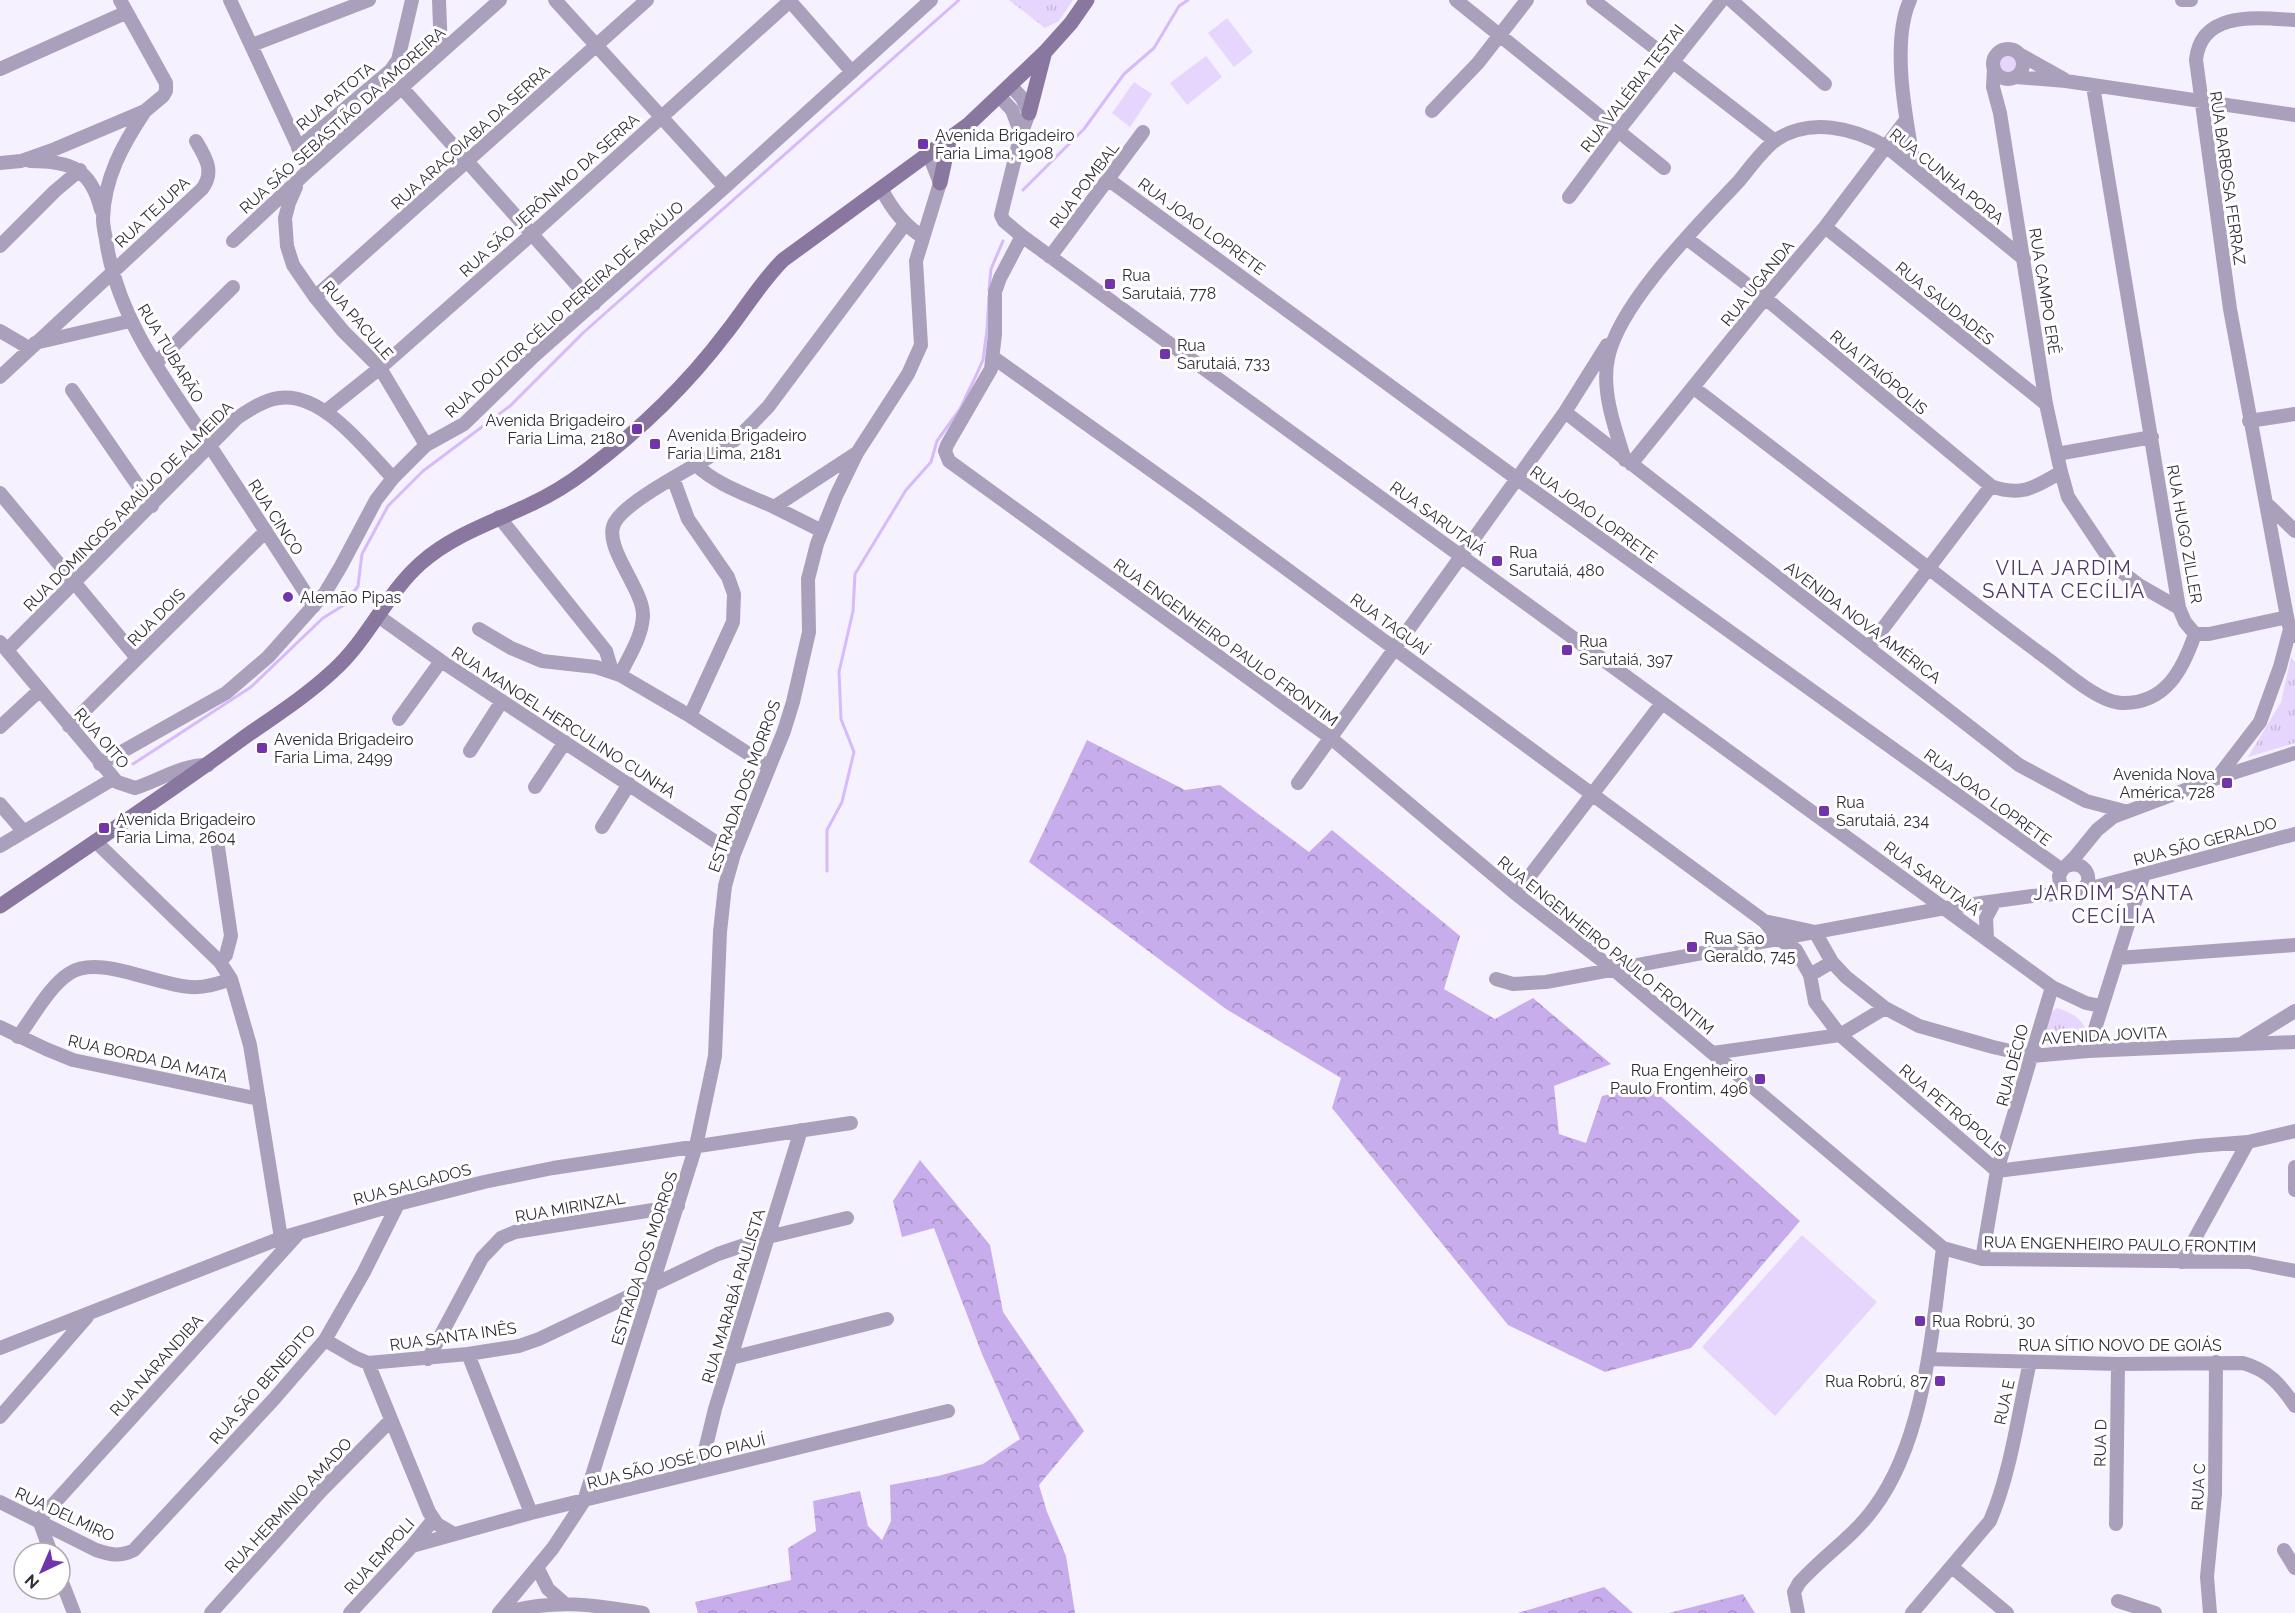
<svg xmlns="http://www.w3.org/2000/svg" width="2295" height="1613" viewBox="0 0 2295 1613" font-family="Raleway,sans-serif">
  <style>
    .grass { fill: #e6d6fd }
    .forest { fill: url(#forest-crowns) }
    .park { fill: url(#park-tufts) }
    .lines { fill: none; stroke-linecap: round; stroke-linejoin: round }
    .stream { stroke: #d6bafa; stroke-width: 3 }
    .street { stroke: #aba0bc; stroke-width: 14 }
    .secondary { stroke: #8977a0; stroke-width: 15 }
    .poi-dot { fill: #7134aa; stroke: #fff; stroke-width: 2 }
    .labels { text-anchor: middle; stroke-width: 6; stroke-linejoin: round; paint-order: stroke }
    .street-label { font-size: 16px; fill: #312c38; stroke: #fff }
    .poi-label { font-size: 16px; fill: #312c38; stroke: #fff; text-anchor: start }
    .quarter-label { font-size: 20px; letter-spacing: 1.5px; fill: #50346e; stroke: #fff }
  </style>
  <defs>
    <pattern id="forest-crowns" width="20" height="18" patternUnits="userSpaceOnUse" patternTransform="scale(1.5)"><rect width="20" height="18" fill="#c8adec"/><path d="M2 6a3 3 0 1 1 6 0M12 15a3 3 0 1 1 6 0" fill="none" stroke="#a38dc0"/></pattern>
    <pattern id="park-tufts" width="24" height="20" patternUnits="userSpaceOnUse" patternTransform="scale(1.5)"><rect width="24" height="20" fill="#e6d6fd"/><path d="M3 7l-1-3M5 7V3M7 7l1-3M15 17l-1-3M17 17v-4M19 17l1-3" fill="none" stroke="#c6b8da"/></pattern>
  </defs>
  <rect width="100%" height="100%" fill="#f6f1fe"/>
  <path class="grass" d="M1227 18 1253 52 1234 67 1208 33Z
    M1206 56 1222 77 1187 105 1170 83Z
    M1134 82 1152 94 1130 127 1112 113Z
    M1802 1235 1877 1302 1775 1416 1702 1347Z"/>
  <path class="forest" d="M1087 740 1185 790 1220 785 1309 852 1332 830 1460 936 1444 989 1495 1019 1533 998 1611 1064 1554 1086 1559 1134 1586 1143 1602 1096 1648 1085 1800 1221 1691 1348 1605 1372 1508 1325 1332 1108 1341 1078 1226 1009 1029 862Z
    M920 1160 990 1245 1003 1312 1084 1431 1039 1485 1047 1512 1066 1556 1075 1613H698L695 1602 791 1580 788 1548 816 1531 813 1501 860 1491 868 1526 882 1540 891 1521 890 1485 938 1476 983 1464 1020 1439 982 1354 934 1228 902 1237 893 1201Z
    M1604 1587 1633 1613H1518Z
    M1743 1594 1755 1613H1669Z"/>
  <path class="park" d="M1009 0H1073L1059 21 1045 28Z
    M1994 63a14 14 0 1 1 28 0a14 14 0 1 1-28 0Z
    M2291 657 2295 662V743L2248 757 2281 702Z
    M2057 1008C2072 1013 2080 1017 2087 1031L2075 1048 2052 1050 2042 1040 2048 1015Z"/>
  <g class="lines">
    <path class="stream" d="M1023 190 1084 129 1124 74 1154 48 1179 6 1188 0
      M989 290 991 269 1003 241
      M133 764 251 687 323 618 344 605 358 586 362 554 388 506 423 471 510 406 584 332 959 0
      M827 871V830L842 802 854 752 841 719 839 672 853 611 855 574 906 490 931 462 937 441 960 409 974 380 983 360 987 330 989 296"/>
    <path class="street" d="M230 0 309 170
      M439 0 441 52
      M555 0 725 187
      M789 0 852 72
      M1456 0 1664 168
      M1593 0 1775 141
      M1731 0 1825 84
      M1910 0C1890 44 1907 124 1915 170
      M2182 0H2191
      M2295 20C2258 18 2201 10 2196 60L2230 309 2287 617 2290 629 2295 636
      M252 45 369 0
      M1993 64a15 15 0 1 1 30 0a15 15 0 1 1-30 0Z
      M2019 54 2064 79
      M1994 68 1993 87 2000 113 2046 404 2061 472 2068 497 2114 566 2139 585 2179 608
      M0 69 125 13
      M2015 77 2066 81 2295 115
      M1011 86 1022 98 1029 113 1021 134 1001 215 1004 221 1022 236 2052 987 2086 1003 2101 1006
      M402 88 594 304
      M1000 97 1012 110 1021 134
      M145 111C123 144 104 178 103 219 103 228 106 237 107 246 120 323 168 383 210 446 245 499 280 553 314 606
      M1432 111 1478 63 1527 0
      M298 148 391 70 398 60 412 0
      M30 161C70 161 91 168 101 210
      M0 163 21 161 55 149 145 111 163 96 166 91V83L120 0
      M1109 180 1516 478 2062 870
      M296 187 289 203 285 218 287 246 293 265 315 297 343 331 380 368 426 445
      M881 188C891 208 903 225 923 237
      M1569 197 1618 131 1722 0
      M1825 227 2046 404
      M1022 236 1000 278 995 292V334L991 369 947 445 945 451 949 461 1331 738 1516 894 1613 969 1943 1248 1982 1259 2249 1262 2295 1271
      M1686 238 1765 298 1991 486C2021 497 2034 488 2061 472
      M233 241 309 170 500 0
      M0 246 55 191 80 170
      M1050 257 1143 132
      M315 297 647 0
      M0 331 29 348
      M35 343 130 321
      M994 358 1197 503 1764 921 1779 939 1796 950 1810 975
      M156 363 233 287
      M0 377 202 189C215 172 206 158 196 141
      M1694 388C1753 433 1812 478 1871 524 1929 568 1986 614 2045 657 2063 670 2099 703 2122 703 2166 704 2183 669 2195 634L2185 622 2179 608 2093 86
      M72 390 152 506
      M326 411 380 368 532 234 791 0
      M1565 412 2019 765 2086 801 2124 811
      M2249 421 2295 414
      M2057 454 2152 437
      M1625 460C1615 429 1601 391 1608 358 1619 303 1700 223 1739 181 1749 169 1763 149 1776 140 1810 117 1854 128 1887 147L2024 259
      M1631 464 1765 298 1825 227 1906 120
      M696 465C717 485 748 495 774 507L855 454
      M673 478 688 519 728 577 734 594 733 622 690 716
      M0 493 137 658
      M2266 503 2295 531
      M774 507 822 531
      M499 517 606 651 612 671
      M378 616 441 661 734 854
      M479 629 511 648 542 661 596 667 620 675 690 716 769 767
      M2195 634H2209L2287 617
      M0 642 117 782 135 788C158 781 183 764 208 765
      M1868 648 1991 486
      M7 650 237 418C249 410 264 400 279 398 323 392 365 449 393 478
      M620 675C629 656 642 637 643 616 644 589 601 545 615 522 628 499 700 464 724 448 741 437 754 421 768 407L905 224
      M399 719 441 661
      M69 726 266 531
      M0 727 40 690
      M470 751 502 701
      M100 764 226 693 268 657 325 593 341 566 376 500 393 478 426 445 464 424 534 356 725 187 931 0
      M2217 778 2260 722 2280 667 2290 629
      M1298 783 1565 412 1607 345
      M535 787 565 742
      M0 804 24 832
      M602 827 629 784
      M217 840 231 936 226 955 220 962 231 979 250 1045 281 1238
      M95 841 220 962
      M0 846 113 779
      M2084 890 2295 834
      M2069 893 2060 884 2059 876 2062 870 2075 857 2097 830 2113 817 2217 778 2295 753
      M1516 894 1662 703
      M1764 921 1815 932 1832 962 1846 977 1885 1008 1919 1026 1993 1047 2032 1056 2088 1051 2295 1042
      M1987 938 1986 918 1995 901
      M2118 958 2295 945
      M1832 962 1810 975 1815 1002 1840 1035 1997 1171 2197 1146 2248 1142 2295 1131
      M1496 979 1513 984 1546 982 1945 908 2032 896 2080 892 2088 883C2090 870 2080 861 2067 866
      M0 1027 46 1049 73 1060 259 1099
      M18 1037C33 1017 50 985 70 973 99 954 158 986 191 987 205 988 218 984 231 979
      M2243 1043 2295 1011
      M2088 1051 2144 874
      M1713 1053 1840 1035 1885 1008
      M2295 1167V1190
      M1982 1259 1997 1171 2052 987
      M2182 1262 2248 1142
      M325 1340 356 1358 368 1363 468 1354 519 1346 539 1339 718 1254 768 1237 847 1218
      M0 1348 281 1238 398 1204 484 1182 553 1168 851 1123
      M468 1354 531 1513
      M731 1358 887 1319
      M428 1359 482 1258 501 1238 515 1232 678 1206
      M1928 1359 2118 1364 2243 1363C2268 1370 2281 1385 2295 1406
      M368 1363 429 1512 437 1524 454 1534
      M0 1417 87 1317
      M700 1471 715 1409 801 1130
      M0 1502 96 1550C111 1555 120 1557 134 1550L274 1399 325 1340 364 1272 398 1204
      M2116 1524 2118 1364
      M412 1546 531 1513 948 1411
      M2284 1550 2295 1568
      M51 1553 39 1520 298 1234
      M537 1567 548 1589 564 1603
      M1952 1567 2007 1613
      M60 1577 74 1613
      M2118 1601 2155 1613
      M211 1613 320 1492 391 1420
      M350 1613 412 1546 433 1520
      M499 1613 553 1548 584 1501 696 1146 715 1056 720 932 725 886 734 854 784 731 793 702 809 632 808 579 817 544 836 496 857 453 908 374 921 345 916 261 940 183 929 155
      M503 1613C554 1599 591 1604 643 1613
      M1798 1613 1794 1592 1799 1583C1823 1556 1853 1537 1874 1508 1925 1440 1932 1330 1943 1248
      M1912 1613 1990 1521C2011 1472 2018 1414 2030 1362
      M2210 1613 2207 1577 2215 1494 2216 1362"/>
    <path class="secondary" d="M1029 113 1044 55
      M940 183 949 141
      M0 906C81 851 163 797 242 739 273 717 305 697 333 671 368 640 386 594 421 563 453 535 491 523 529 505 549 496 570 483 587 470 640 430 686 386 726 333 745 309 761 282 783 260L969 124 1045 52 1071 23 1087 0"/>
  </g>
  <g class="poi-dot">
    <rect x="917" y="138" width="12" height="12" rx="3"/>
    <rect x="1104" y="278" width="12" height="12" rx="3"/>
    <rect x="1159" y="348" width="12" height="12" rx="3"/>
    <rect x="631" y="423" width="12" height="12" rx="3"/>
    <rect x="649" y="438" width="12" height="12" rx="3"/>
    <rect x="1491" y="555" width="12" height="12" rx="3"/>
    <circle cx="288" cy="597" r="6"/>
    <rect x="1561" y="644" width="12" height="12" rx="3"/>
    <rect x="256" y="742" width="12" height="12" rx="3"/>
    <rect x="2221" y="777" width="12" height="12" rx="3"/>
    <rect x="1818" y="805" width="12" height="12" rx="3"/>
    <rect x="98" y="822" width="12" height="12" rx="3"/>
    <rect x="1686" y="941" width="12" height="12" rx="3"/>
    <rect x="1754" y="1073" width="12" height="12" rx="3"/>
    <rect x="1914" y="1315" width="12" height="12" rx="3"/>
    <rect x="1934" y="1375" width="12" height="12" rx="3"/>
  </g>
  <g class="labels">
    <g class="street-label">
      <text transform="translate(1632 88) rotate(-52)" y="6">RUA VALÉRIA TESTAI</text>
      <text transform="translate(335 96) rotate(-40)" y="6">RUA PATOTA</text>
      <text transform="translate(342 120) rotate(-42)" y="6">RUA SÃO SEBASTIÃO DA AMOREIRA</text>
      <text transform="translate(470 137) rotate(-42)" y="6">RUA ARAÇOIABA DA SERRA</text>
      <text transform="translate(1947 176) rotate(39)" y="6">RUA CUNHA PORA</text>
      <text transform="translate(2228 178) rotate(82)" y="6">RUA BARBOSA FERRAZ</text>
      <text transform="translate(1084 185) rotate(-53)" y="6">RUA POMBAL</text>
      <text transform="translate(549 195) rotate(-42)" y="6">RUA SÃO JERÔNIMO DA SERRA</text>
      <text transform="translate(152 212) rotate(-43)" y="6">RUA TEJUPA</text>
      <text transform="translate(1202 226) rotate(36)" y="6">RUA JOAO LOPRETE</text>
      <text transform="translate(1757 283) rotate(-51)" y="6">RUA UGANDA</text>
      <text transform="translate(2045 291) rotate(81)" y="6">RUA CAMPO ERÊ</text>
      <text transform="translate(1945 303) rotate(39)" y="6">RUA SAUDADES</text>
      <text transform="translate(564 309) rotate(-42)" y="6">RUA DOUTOR CÉLIO PEREIRA DE ARAÚJO</text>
      <text transform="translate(358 320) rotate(49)" y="6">RUA PACULE</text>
      <text transform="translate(171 353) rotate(59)" y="6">RUA TUBARÃO</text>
      <text transform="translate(1879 372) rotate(40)" y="6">RUA ITAIÓPOLIS</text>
      <text transform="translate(128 506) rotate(-45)" y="6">RUA DOMINGOS ARAÚJO DE ALMEIDA</text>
      <text transform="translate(1594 514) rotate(36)" y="6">RUA JOAO LOPRETE</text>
      <text transform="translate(276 517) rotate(57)" y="6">RUA CINCO</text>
      <text transform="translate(1438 518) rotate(36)" y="6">RUA SARUTAIÁ</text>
      <text transform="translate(2185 534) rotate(80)" y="6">RUA HUGO ZILLER</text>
      <text transform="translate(156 617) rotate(-45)" y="6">RUA DOIS</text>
      <text transform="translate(1863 622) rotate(37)" y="6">AVENIDA NOVA AMÉRICA</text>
      <text transform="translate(1390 624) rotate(36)" y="6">RUA TAGUAÍ</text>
      <text transform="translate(1226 642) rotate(36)" y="6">RUA ENGENHEIRO PAULO FRONTIM</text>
      <text transform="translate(564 722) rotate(33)" y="6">RUA MANOEL HERCULINO CUNHA</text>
      <text transform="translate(102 738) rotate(49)" y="6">RUA OITO</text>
      <text transform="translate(744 786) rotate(-70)" y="6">ESTRADA DOS MORROS</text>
      <text transform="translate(1988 797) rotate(36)" y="6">RUA JOAO LOPRETE</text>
      <text transform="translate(2205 841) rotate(-15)" y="6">RUA SÃO GERALDO</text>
      <text transform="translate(1932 878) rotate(36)" y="6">RUA SARUTAIÁ</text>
      <text transform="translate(1606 945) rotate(39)" y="6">RUA ENGENHEIRO PAULO FRONTIM</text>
      <text transform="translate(2104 1035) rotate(-3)" y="6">AVENIDA JOVITA</text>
      <text transform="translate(148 1058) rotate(13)" y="6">RUA BORDA DA MATA</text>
      <text transform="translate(2012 1065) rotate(-75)" y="6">RUA DÉCIO</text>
      <text transform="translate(1953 1110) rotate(40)" y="6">RUA PETRÓPOLIS</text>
      <text transform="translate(412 1184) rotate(-15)" y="6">RUA SALGADOS</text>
      <text transform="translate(570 1207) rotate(-10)" y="6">RUA MIRINZAL</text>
      <text transform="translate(2120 1244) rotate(1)" y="6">RUA ENGENHEIRO PAULO FRONTIM</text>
      <text transform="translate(644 1258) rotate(-72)" y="6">ESTRADA DOS MORROS</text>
      <text transform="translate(733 1296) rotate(-73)" y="6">RUA MARABÁ PAULISTA</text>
      <text transform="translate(453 1336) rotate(-8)" y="6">RUA SANTA INÊS</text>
      <text x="2120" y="1351">RUA SÍTIO NOVO DE GOIÁS</text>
      <text transform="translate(156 1365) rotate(-48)" y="6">RUA NARANDIBA</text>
      <text transform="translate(262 1384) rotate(-49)" y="6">RUA SÃO BENEDITO</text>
      <text transform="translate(2004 1402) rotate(-78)" y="6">RUA E</text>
      <text transform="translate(2100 1443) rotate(-89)" y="6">RUA D</text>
      <text transform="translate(676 1461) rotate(-14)" y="6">RUA SÃO JOSÉ DO PIAUÍ</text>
      <text transform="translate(2198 1487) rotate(-87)" y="6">RUA C</text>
      <text transform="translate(288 1505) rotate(-47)" y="6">RUA HERMINIO AMADO</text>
      <text transform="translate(65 1514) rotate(25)" y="6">RUA DELMIRO</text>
      <text transform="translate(379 1556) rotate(-48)" y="6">RUA EMPOLI</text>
    </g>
    <g class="poi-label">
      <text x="935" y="141">Avenida Brigadeiro<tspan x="935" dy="18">Faria Lima, 1908</tspan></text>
      <text x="1122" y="281">Rua<tspan x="1122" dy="18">Sarutaiá, 778</tspan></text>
      <text x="1177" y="351">Rua<tspan x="1177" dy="18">Sarutaiá, 733</tspan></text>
      <text x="625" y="426" text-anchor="end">Avenida Brigadeiro<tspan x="625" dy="18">Faria Lima, 2180</tspan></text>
      <text x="667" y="441">Avenida Brigadeiro<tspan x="667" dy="18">Faria Lima, 2181</tspan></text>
      <text x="1509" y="558">Rua<tspan x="1509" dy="18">Sarutaiá, 480</tspan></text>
      <text x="300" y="603">Alemão Pipas</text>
      <text x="1579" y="647">Rua<tspan x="1579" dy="18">Sarutaiá, 397</tspan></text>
      <text x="274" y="745">Avenida Brigadeiro<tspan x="274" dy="18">Faria Lima, 2499</tspan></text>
      <text x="2215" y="780" text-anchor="end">Avenida Nova<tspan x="2215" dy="18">América, 728</tspan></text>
      <text x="1836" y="808">Rua<tspan x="1836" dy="18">Sarutaiá, 234</tspan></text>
      <text x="116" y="825">Avenida Brigadeiro<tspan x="116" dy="18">Faria Lima, 2604</tspan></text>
      <text x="1704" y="944">Rua São<tspan x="1704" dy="18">Geraldo, 745</tspan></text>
      <text x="1748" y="1076" text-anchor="end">Rua Engenheiro<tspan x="1748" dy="18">Paulo Frontim, 496</tspan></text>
      <text x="1932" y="1327">Rua Robrú, 30</text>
      <text x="1928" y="1387" text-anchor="end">Rua Robrú, 87</text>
    </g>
    <g class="quarter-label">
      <text x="2064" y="575">VILA JARDIM<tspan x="2064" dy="23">SANTA CECÍLIA</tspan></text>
      <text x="2114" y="900">JARDIM SANTA<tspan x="2114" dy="23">CECÍLIA</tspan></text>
    </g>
  </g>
  <g transform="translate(42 1571) rotate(224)"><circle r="28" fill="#ffffff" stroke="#adabaf" stroke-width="1.5"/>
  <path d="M0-4.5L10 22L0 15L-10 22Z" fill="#7134aa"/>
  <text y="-9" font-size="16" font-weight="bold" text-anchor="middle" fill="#312c38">N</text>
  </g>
</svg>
